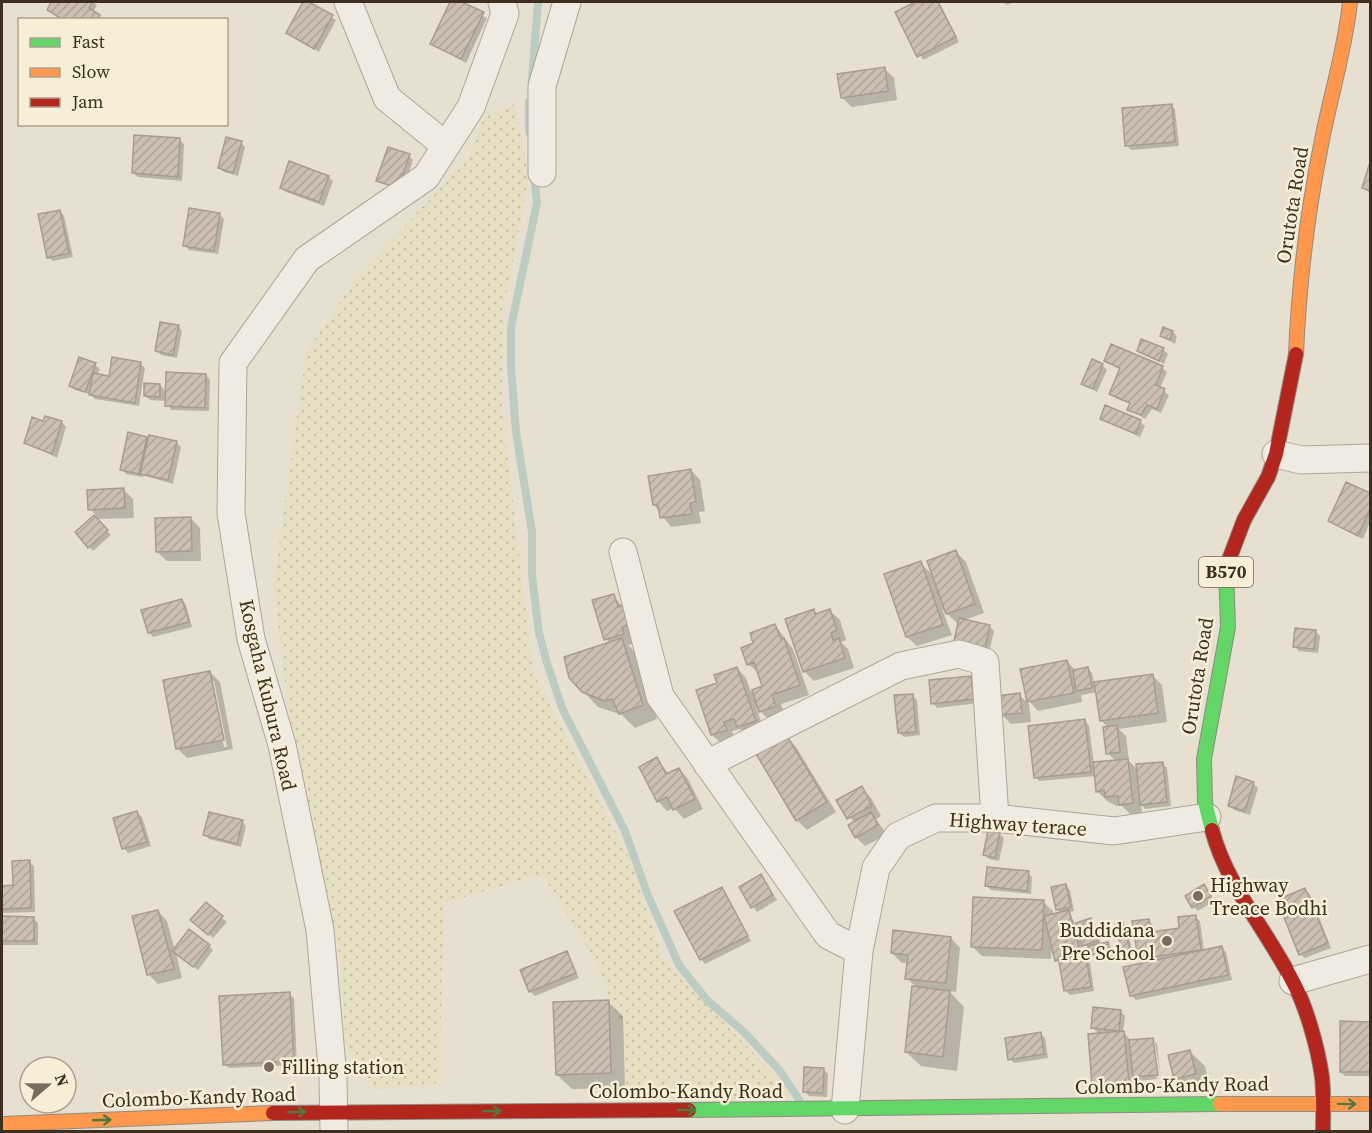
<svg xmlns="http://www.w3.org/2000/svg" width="1372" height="1133" viewBox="0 0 1372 1133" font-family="'Source Serif 4',serif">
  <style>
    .farmland { fill: url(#farmland-dots) }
    .shadow { fill: #0003; fill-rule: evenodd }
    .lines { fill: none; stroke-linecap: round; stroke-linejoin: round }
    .stream { stroke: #bcccc2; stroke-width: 8 }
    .building { fill: url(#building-hatch); stroke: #a89c90; stroke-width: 1.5 }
    .street-casing { stroke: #ada599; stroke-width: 29 }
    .fast-casing { stroke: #928b80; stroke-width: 16 }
    .slow-casing { stroke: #928b80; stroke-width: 16 }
    .jam-casing { stroke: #928b80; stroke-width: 16 }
    .street { stroke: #efebe3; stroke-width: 27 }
    .fast { stroke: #63d668; stroke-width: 14 }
    .slow { stroke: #ff974d; stroke-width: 14 }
    .jam { stroke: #b3261e; stroke-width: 14 }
    .oneway { stroke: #4e7a40 }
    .poi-dot { fill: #786c5e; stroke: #f7eed8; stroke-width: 2 }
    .labels { text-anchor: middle; stroke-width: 5; stroke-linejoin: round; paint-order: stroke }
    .shield { fill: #f7eed8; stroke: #756857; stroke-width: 1.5 }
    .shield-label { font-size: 18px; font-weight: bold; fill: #3d2e20 }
    .street-label { font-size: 20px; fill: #3d2e20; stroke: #f7eed8 }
    .poi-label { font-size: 20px; fill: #3d2e20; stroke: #f7eed8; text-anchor: start }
  </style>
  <defs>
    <pattern id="farmland-dots" width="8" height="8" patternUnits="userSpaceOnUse" patternTransform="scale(1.5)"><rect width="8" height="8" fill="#e6dfc2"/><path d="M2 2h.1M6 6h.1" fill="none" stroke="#c6c0a6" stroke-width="1.8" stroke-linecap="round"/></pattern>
    <pattern id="building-hatch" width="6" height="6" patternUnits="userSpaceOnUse" patternTransform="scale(1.5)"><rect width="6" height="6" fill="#cbbfb2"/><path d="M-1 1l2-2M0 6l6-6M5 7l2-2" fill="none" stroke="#afa499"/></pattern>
  </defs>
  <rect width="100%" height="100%" fill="#e7e0d1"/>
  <path class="farmland" d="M515 104 529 178 504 306 502 409 533 672 632 864 663 959 797 1099 627 1098 623 1031 594 958 542 874 444 903 439 1083 375 1089 346 1049 341 963 288 709 274 583 306 352 360 273 468 159 484 117Z"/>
  <path class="shadow" d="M53 2H69L75 5 77 2H93L97 5 93 12 103 20H60L49 9Z
    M305 2 336 20 319 52 288 33Z
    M452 2H458L487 18 466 63 432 44Z
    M918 2H939L959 42 923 60 897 13Z
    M1003 2H1015L1007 5Z
    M884 68 894 78 897 100 852 107 842 98Z
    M1171 105 1175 110 1179 146 1131 150 1127 146Z
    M180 140 184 144 182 181 138 177 133 173Z
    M241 142 245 147 238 176 224 172 220 168Z
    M409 156 413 160 402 192 378 180Z
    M1370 166V193L1364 188Z
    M328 177 333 181 324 206 286 192 281 188Z
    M60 211 64 216 73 257 53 261 48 257Z
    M219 214 224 219 218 254 189 250 185 245Z
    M178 326 182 331 177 358 161 355 157 351Z
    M1173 332 1177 336 1175 344 1161 336Z
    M1163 350 1168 354 1164 364 1139 351Z
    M1106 361 1162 367 1167 372 1160 388 1169 395 1161 413 1152 409 1145 419 1129 409 1131 404 1115 398 1111 393 1120 370Z
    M141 364 145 368 139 406 95 399 90 394 75 390 70 386 95 365 100 369 97 375 110 377Z
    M1102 365 1107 370 1097 392 1083 384Z
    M206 375 210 380 209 411 171 410 166 401 150 400 145 396 160 385 167 392Z
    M1102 418 1140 422 1145 426 1140 437Z
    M62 422 66 427 57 458 26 442 44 423Z
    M146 438 149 441 177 443 181 447 173 484 143 475V477L126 474 122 469Z
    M691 470 700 480 705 511 699 512 701 523 671 527 654 505Z
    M1347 483 1370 494V522L1363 539 1330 521Z
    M124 490 133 499 134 518 96 519 111 535 93 551 77 533 96 515 90 509Z
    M191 518 200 528 201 561H167L157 552Z
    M956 552 966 562 984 613 964 620 989 626 994 631 989 653 942 609 952 635 917 646 907 637 886 575 920 563 935 577Z
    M613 595 644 633 631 637 633 644 628 645 637 654 657 719 635 728 622 715 598 707 583 691 610 643 606 639Z
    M182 600 186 605 192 627 153 637 149 632Z
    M814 611 818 615 830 611 840 620 846 640 841 642 848 649 854 668 814 681 804 671Z
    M775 625 793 649 809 695 781 704 785 716 770 721 756 707 764 730 748 736 740 729 732 731 735 740 722 744 712 735 719 684 737 668 746 678 751 692 764 687 759 673 748 664 755 644Z
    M1315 631 1320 636 1318 653 1299 651 1294 646Z
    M1067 661 1076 671 1088 668 1092 673 1094 683 1153 676 1162 685 1167 722 1119 729 1126 736 1129 761 1138 770 1162 763 1167 768 1171 806 1145 809 1141 804 1142 813 1130 814 1122 806H1116L1107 801 1097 791 1096 776 1039 781 1035 777 1085 721 1089 726 1094 764 1116 761 1107 753 1108 728 1101 720 1097 692 1081 695 1082 702 1038 711 1029 701V704L1022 670Z
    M210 672 220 682 233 749 187 758 178 749ZM211 681H214L227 747H224Z
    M971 678 975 682 978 703 937 708 933 703Z
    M912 695 917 700 920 735 904 737 899 733Z
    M1019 695 1029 704 1031 722 1011 724 1002 715Z
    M787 738 796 747 836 812 807 830 797 820Z
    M657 759 669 774 679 769 688 779 703 809 684 819 674 808 667 811 658 801Z
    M1237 778 1254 784 1258 788 1250 815 1234 810 1229 805Z
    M862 788 871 798 881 816 876 819 887 835 865 846 856 837 854 823 839 800Z
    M137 813 142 817 151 846 128 853 124 848Z
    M242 822 246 826 241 847 209 839 205 835Z
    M999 833 1004 838 999 861 989 859 985 855Z
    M29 862 34 866 35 912 2 913V887H14Z
    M1028 873 1032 877 1031 894 991 890 987 886Z
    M761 876 777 900 757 912 741 888Z
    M1066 886 1070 890 1074 911 1069 912 1075 924 1091 920 1095 924 1101 945 1107 944 1112 948 1114 956 1095 959 1090 949 1080 941 1084 959 1090 963 1094 991 1070 995 1065 990 1061 964 1057 960 1052 944 1051 959 982 956 972 946 1043 902 1053 911V916L1061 914 1057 909Z
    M722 888 751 941 705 964 701 959Z
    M1305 890 1310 894 1331 948 1305 958 1300 954Z
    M1208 891 1214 901 1198 911 1194 907Z
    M206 904 227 922 213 938 197 924Z
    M158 911 167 921 175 950 209 946 213 950 198 970 176 953 182 978 158 984 148 974Z
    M1195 917 1200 921 1204 951 1221 947 1226 952 1232 980 1136 1000 1131 995 1145 964 1139 958 1149 921 1153 925 1154 933 1181 930Z
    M2 918H33L38 923V945H2Z
    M1122 924 1127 928 1133 954 1127 955 1123 951Z
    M951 938 960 948 956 992 949 991 964 1007 957 1071 921 1066 906 1052 917 988 907 978 909 963H902L892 953Z
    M566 953 579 978 535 996 530 991Z
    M289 994 294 998 297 1065 229 1068 224 1064Z
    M608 1002 623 1016 625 1088 572 1089 557 1075Z
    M1120 1011 1125 1016 1123 1032 1133 1042 1153 1040 1157 1044 1161 1079 1155 1042H1152L1157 1079 1139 1081 1136 1078 1137 1091 1103 1094 1094 1084 1099 1034 1093 1028Z
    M1341 1023H1370V1076H1345L1341 1072Z
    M1040 1034 1045 1038 1048 1058 1014 1063 1010 1059Z
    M1190 1052 1205 1066 1210 1089 1190 1093 1175 1078Z
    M824 1070 828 1074 827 1097 809 1096 804 1091Z"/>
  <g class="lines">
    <path class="stream" d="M532 78 538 2
      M529 102V132
      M534 174 537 203 511 327V367L516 432 532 532V576L539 633 547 663 562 708 625 831 647 893 679 965 707 1000 744 1032 780 1071 800 1101"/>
  </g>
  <path class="building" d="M51 2H92L89 8 100 15 98 20H58L59 17 47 10Z
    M303 2H309L333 15 314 49 286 33Z
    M450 2H462L484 12 461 59 430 44Z
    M915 2H938L956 37 917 57 895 12Z
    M885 67 888 91 841 98 837 74Z
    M1172 104 1175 142 1125 146 1122 108Z
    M134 135 180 138 178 177 132 173Z
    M226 137 242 141 233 173 218 168Z
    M388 147 410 154 398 188 376 181Z
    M289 161 329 176 319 202 280 188Z
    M1369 165H1370V191L1362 188Z
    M189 208 220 213 214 251 183 246Z
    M60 210 69 253 47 258 38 214Z
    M160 322 179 325 173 355 155 351Z
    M1163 327 1173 331 1170 340 1160 336Z
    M1141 339 1164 348 1159 361 1137 351Z
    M1111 344 1163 366 1156 385 1165 389 1157 409 1147 405 1141 415 1127 410 1130 403 1109 394 1120 368 1104 361Z
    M79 357 96 363 85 392 69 386Z
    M112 357 141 362 135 403 89 395 93 373 109 376Z
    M1092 359 1103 364 1093 389 1081 384Z
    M166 372 206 374 205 408 165 406Z
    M144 383 160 384V397L144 396Z
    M1105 405 1141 420 1136 434 1100 419Z
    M45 416 62 421 52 454 24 443 32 417 43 421Z
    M128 432 147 437 139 474 120 470Z
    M149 435 177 441 168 480 140 474Z
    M691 469 696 502 690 503 692 514 660 518 658 505H653L648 476Z
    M1346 482 1370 493V509L1358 536 1328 521Z
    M124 488 125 508 88 510 87 490Z
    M94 515 108 530 88 548 75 532Z
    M191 517 192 551 156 552 155 518Z
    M956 550 975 604 946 614 927 561Z
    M921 561 943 625 906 637 884 574Z
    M614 594 618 607 629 603 635 623 622 627 624 634 604 640 592 600Z
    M182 599 189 622 148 633 141 610Z
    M814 609 815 614 830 609 837 630 831 633 833 640 839 638 845 658 803 672 785 619Z
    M959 618 990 625 984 653 953 646Z
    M775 624 781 639 784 638 800 685 772 695 776 706 759 712 752 690 762 686 754 662 747 665 741 648 753 643 750 633Z
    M1295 628 1316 630 1314 649 1293 647Z
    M622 638 643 705 619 714 612 699 604 701 582 692 569 678 564 657Z
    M1067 660 1074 693 1027 702 1020 669Z
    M737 667 756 721 737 727 734 719 724 722 727 730 711 735 696 690 717 683 714 675Z
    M1088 667 1092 688 1076 691 1073 670Z
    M210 671 224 740 176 749 163 680Z
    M1153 674 1158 713 1100 721 1094 682Z
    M971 676 974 699 931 704 929 680Z
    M1020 693 1022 713 1000 715 997 696Z
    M913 694 916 732 898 733 894 695Z
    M1085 719 1091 772 1034 778 1028 726Z
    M1117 725 1120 752 1106 754 1103 727Z
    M787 736 827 802 796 821 756 754Z
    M657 757 666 774 679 768 695 799 673 810 667 797 657 802 639 767Z
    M1128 759 1133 803 1119 805 1118 796 1105 797 1104 790 1096 792 1093 762Z
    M1163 762 1167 802 1140 805 1136 764Z
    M1236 776 1254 782 1245 811 1228 806Z
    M862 786 872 806 847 819 836 800Z
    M137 811 147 842 122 849 113 818Z
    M209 812 243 820 237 844 203 835Z
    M871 812 878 825 855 838 848 825Z
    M988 830 1000 832 995 858 983 855Z
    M30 860 31 908 2 909V886L13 885 12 861Z
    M987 867 1029 871 1027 891 985 886Z
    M761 874 773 895 751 908 739 887Z
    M1066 884 1071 907 1056 910 1051 887Z
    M1204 884 1211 896 1192 908 1185 896Z
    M722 887 748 936 700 960 674 911Z
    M1305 888 1328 943 1299 955 1277 900Z
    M973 897 1044 900 1042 950 971 947Z
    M206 902 223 916 208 935 190 920Z
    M158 910 174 969 147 975 132 916Z
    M1069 910 1081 954 1055 961 1044 916Z
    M1196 915 1201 950 1138 959 1132 921 1149 919 1151 932 1179 928 1178 917Z
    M2 916 34 917V941H2Z
    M1091 918 1098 941 1082 946 1076 923Z
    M1123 922 1130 950 1122 952 1115 924Z
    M189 929 210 945 193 967 172 951Z
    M893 930 951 937 946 983 905 979 908 955 891 953Z
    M1108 942 1110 951 1090 955 1088 946Z
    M1222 946 1228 975 1130 996 1123 967Z
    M567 951 576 973 529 992 520 970Z
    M1086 957 1091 987 1064 991 1059 962Z
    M912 986 950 991 943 1057 905 1052Z
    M290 992 294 1061 223 1065 219 996Z
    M609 1000 611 1073 556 1075 553 1002Z
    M1093 1007 1121 1010 1119 1031 1091 1028Z
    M1340 1021 1370 1022V1072H1340Z
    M1124 1031 1129 1082 1092 1085 1088 1034Z
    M1041 1032 1044 1054 1008 1060 1005 1038Z
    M1153 1038 1158 1075 1133 1077 1129 1040Z
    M1190 1050 1196 1074 1174 1079 1168 1055Z
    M804 1067 824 1068 823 1093 803 1092Z"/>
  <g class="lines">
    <defs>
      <path id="street" d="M348 2 387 98 446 146
        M542 173V86L567 2
        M1276 454 1301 460 1370 458
        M623 552 660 696 828 935 859 951
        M707 764 901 666 959 654 985 662 995 818
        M1293 981 1370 959
        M845 1110 859 951 876 868 898 836 936 818H995L1114 831 1207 817
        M334 1132 333 1078 320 930 282 745 251 639 231 513 233 363 307 259 426 177 471 107 505 14 502 2"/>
      <path id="fast" d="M1212 830 1205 802 1204 759 1228 627 1226 569 1230 557
        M689 1110 1220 1104"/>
      <path id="slow" d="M1296 354C1299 283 1307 215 1321 145 1330 97 1345 51 1350 2
        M1220 1104H1370
        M2 1124 273 1113"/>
      <path id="jam" d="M1230 557 1244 520 1268 477 1276 454 1296 354
        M1212 830C1227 886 1266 929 1292 980 1306 1005 1318 1048 1322 1077 1324 1095 1323 1114 1323 1132
        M273 1113 689 1110"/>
    </defs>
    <use href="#street" class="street-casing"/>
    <use href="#fast" class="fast-casing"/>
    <use href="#slow" class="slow-casing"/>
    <use href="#jam" class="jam-casing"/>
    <use href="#street" class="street"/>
    <use href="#fast" class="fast"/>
    <use href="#slow" class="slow"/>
    <use href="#jam" class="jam"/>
  </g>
  <defs><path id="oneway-shaft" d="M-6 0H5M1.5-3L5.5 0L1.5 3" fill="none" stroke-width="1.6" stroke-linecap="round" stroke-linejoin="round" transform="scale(1.5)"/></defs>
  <g class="oneway">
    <use href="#oneway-shaft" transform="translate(1347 1104) rotate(1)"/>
    <use href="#oneway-shaft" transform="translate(687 1110)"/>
    <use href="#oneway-shaft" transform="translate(492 1111)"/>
    <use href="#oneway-shaft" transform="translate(297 1112) rotate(-2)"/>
    <use href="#oneway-shaft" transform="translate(102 1120) rotate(-2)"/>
  </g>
  <g class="poi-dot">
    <circle cx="1198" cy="896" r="6"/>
    <circle cx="1167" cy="941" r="6"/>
    <circle cx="269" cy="1067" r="6"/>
  </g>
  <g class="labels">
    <rect class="shield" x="1199" y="557" width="54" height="30" rx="4.5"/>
    <g class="shield-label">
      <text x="1226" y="578">B570</text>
    </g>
    <g class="street-label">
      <text transform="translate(1292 205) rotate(-81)" y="7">Orutota Road</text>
      <text transform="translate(1197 676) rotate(-81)" y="7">Orutota Road</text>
      <text transform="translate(268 695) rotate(77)" y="7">Kosgaha Kubura Road</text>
      <text transform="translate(1018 824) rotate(4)" y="7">Highway terace</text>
      <text transform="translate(1172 1085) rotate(-1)" y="7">Colombo-Kandy Road</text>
      <text x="686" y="1098">Colombo-Kandy Road</text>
      <text transform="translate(199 1097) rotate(-2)" y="7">Colombo-Kandy Road</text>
    </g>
    <g class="poi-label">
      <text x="1210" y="892">Highway<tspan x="1210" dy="23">Treace Bodhi</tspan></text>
      <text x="1155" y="937" text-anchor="end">Buddidana<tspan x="1155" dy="23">Pre School</tspan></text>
      <text x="281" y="1074">Filling station</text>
    </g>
  </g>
  <rect width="1372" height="1133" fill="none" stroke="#3d2e20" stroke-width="6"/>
  <rect x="18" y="18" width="210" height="108" fill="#f7eed8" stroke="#ada18e" stroke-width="1.5"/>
  <rect x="30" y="38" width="30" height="9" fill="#63d668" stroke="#ada18e" stroke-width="1.5"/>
  <text x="72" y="48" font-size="18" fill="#3d2e20">Fast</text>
  <rect x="30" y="68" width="30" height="9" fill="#ff974d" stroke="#ada18e" stroke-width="1.5"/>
  <text x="72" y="78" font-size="18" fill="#3d2e20">Slow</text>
  <rect x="30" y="98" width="30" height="9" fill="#b3261e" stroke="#ada18e" stroke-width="1.5"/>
  <text x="72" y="108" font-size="18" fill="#3d2e20">Jam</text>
  <g transform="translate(48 1085) rotate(70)"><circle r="28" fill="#f7eed8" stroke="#ada18e" stroke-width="1.5"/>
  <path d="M0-4.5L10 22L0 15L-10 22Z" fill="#786c5e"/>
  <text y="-9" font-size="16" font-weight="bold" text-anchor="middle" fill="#3d2e20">N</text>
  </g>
</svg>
